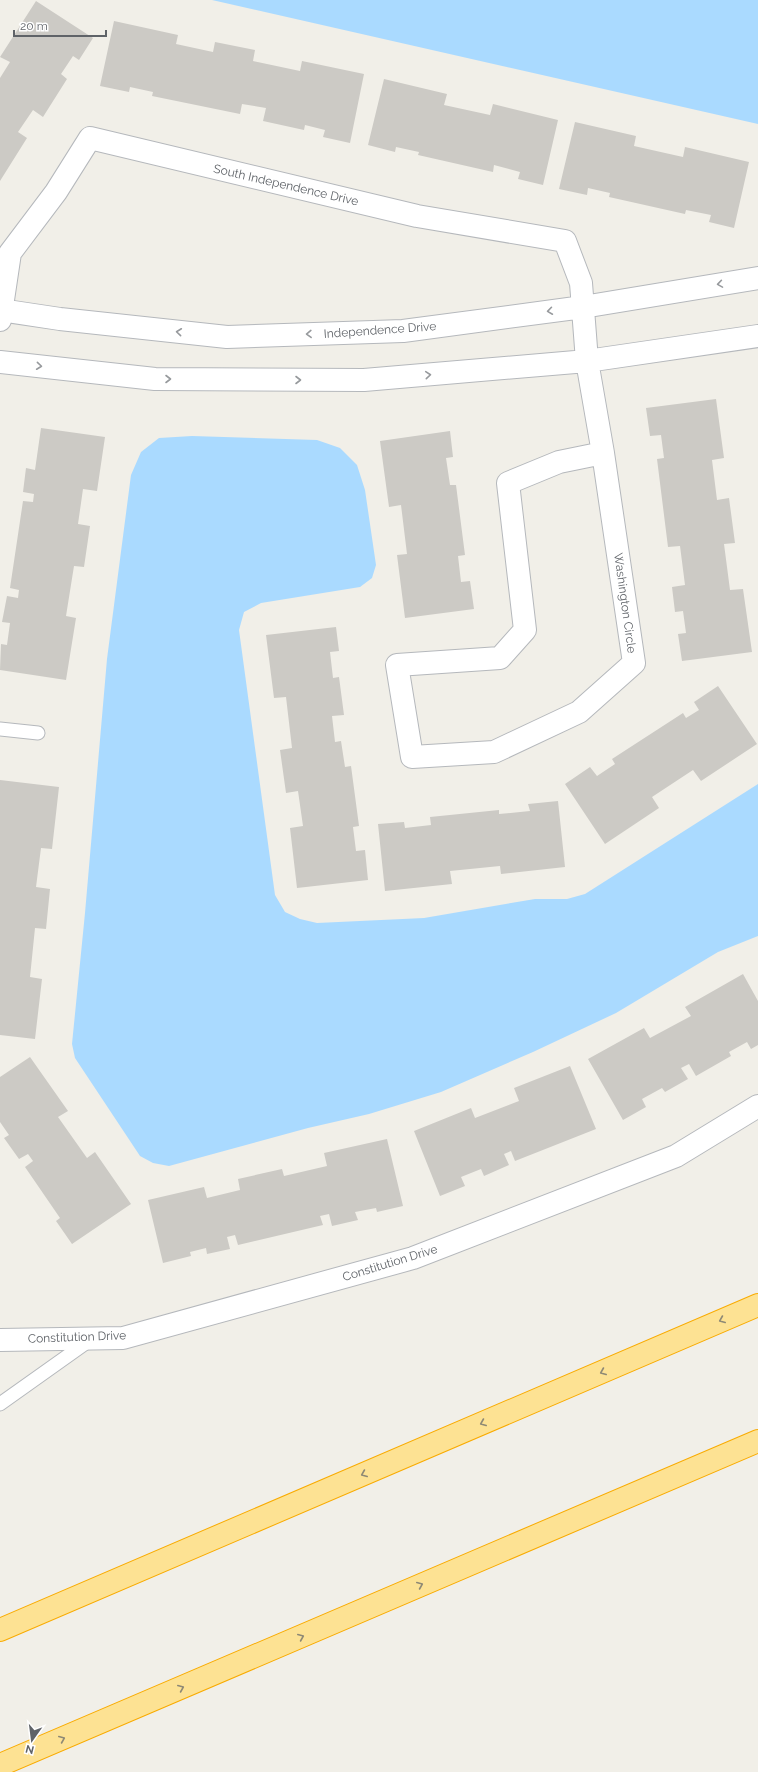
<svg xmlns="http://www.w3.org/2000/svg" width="758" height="1772" viewBox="0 0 758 1772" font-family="Raleway,sans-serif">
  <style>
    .water { fill: #aadaff }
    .building { fill: #cccac5 }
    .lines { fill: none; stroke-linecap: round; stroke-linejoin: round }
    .lane-casing { stroke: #b5b8bc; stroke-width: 15 }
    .street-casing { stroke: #b5b8bc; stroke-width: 24 }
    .highway-casing { stroke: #f9ab00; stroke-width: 24 }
    .lane { stroke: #fff; stroke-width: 13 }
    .street { stroke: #fff; stroke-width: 22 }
    .highway { stroke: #fde293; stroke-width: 22 }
    .oneway { stroke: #979a9d }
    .oneway2 { stroke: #8e8975 }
    .labels { text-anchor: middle; stroke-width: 3.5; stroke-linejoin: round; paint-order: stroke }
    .street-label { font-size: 12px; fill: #5f6368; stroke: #fff }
  </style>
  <rect width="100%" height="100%" fill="#f1efe8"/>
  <path class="water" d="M212 0H758V124Z
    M192 436 317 440 340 448 357 465 365 490 376 565 372 578 360 587 261 603 244 612 239 630 275 895 285 912 300 919 317 923 424 918 535 899H567L585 894 758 784V936L718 952 616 1013 533 1052 441 1092 369 1114 308 1128 169 1166 153 1163 140 1156 75 1058 72 1044 85 913 107 659 131 475 141 452 159 438Z"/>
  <path class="building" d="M36 1 93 38 79 60 73 56 61 74 67 79 43 117 33 110 18 132 27 138 0 181V78L10 62 0 57Z
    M114 21 178 35 176 44 213 52 215 42 255 50 253 61 300 71 302 61 364 74 350 143 323 137 325 130 305 125 304 130 263 121 266 108 242 104 240 114 152 96 153 92 130 87 129 92 100 86Z
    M384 79 447 94 444 105 490 115 493 104 558 120 543 185 518 179 520 172 494 165 493 172 418 155 419 152 396 147 395 152 368 145Z
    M575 122 636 136 634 146 683 157 685 147 749 162 734 228 709 222 711 215 686 210 685 214 609 197 610 193 588 188 587 195 559 189Z
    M716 399 724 458 712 460 717 500 729 498 735 543 724 544 730 590 743 589 752 652 682 661 678 634 686 633 683 611 675 612 672 587 685 585 680 546 668 547 657 459 664 458 661 435 650 436 646 408Z
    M41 428 105 437 97 491 83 489 78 524 90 526 84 567 74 566 66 616 76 618 66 680 0 670 1 644 7 645 10 623 2 622 7 596 18 598 19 590 10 588 23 501 33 502 34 494 23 492 26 468 35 470Z
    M450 431 453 457 446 458 450 485H456L465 555 458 556 461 582 470 581 474 609 405 618 397 555 407 554 401 505 389 507 380 441Z
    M336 627 339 651 330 652 333 678 339 677 344 715 332 716 335 742 341 741 345 767 351 766 359 826 353 827 356 851 365 850 368 880 297 888 290 828 303 826 298 791 286 793 280 750 292 748 286 697 274 698 266 635Z
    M718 686 757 744 701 781 693 770 652 797 659 808 605 844 565 784 590 767 597 776 615 764 612 759 683 713 686 718 699 710 694 702Z
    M0 780 59 787 52 849 41 848 36 887 50 889 46 929 35 928 30 977 42 979 35 1039 0 1035Z
    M558 801 565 867 501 874 500 866 450 871 452 884 385 891 378 824 404 822 405 828 431 825 430 817 499 810V814L530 811 528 804Z
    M743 974 758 1001V1045L751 1049 747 1042 729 1052 731 1056 696 1076 689 1064 681 1068 688 1079 665 1092 662 1088 642 1099 646 1107 623 1120 588 1059 644 1028 650 1038 691 1016 685 1007Z
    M30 1057 68 1111 58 1117 87 1158 95 1152 131 1204 72 1244 56 1221 60 1218 25 1167 33 1161 28 1154 19 1159 4 1138 9 1135 0 1122V1077Z
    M570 1066 596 1129 515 1161 511 1151 504 1154 509 1165 484 1176 481 1169 461 1177 465 1186 440 1196 414 1131 471 1108 475 1118 519 1101 514 1088Z
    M387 1139 403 1206 377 1212 376 1208 355 1212 358 1220 332 1226 329 1214 320 1216 323 1225 238 1245 235 1235 227 1237 230 1249 207 1254 206 1248 190 1252 191 1256 163 1263 148 1200 204 1187 207 1198 240 1190 238 1179 282 1169 284 1176 327 1166 324 1153Z"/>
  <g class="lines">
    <defs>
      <path id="lane" d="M0 729 38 733
        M0 1404 90 1340"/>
      <path id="street" d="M0 310 60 319 227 337 403 331 583 307 758 278
        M0 320 10 253 56 192 90 138 417 216 565 241 581 283 587 361 603 453
        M0 362 155 379 364 380 587 361 758 336
        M603 453 634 663 579 712 494 752 412 757 397 665 500 658 525 630 508 483 559 462Z
        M0 1340 123 1338 413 1258 676 1156 758 1106"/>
      <path id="highway" d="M0 1630 758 1305
        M0 1765 758 1441"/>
    </defs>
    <use href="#lane" class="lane-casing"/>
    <use href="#street" class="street-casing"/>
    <use href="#highway" class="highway-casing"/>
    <use href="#lane" class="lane"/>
    <use href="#street" class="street"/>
    <use href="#highway" class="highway"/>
  </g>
  <defs><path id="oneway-chevron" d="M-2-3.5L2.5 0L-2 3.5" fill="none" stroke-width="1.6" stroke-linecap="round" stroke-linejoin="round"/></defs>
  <g class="oneway">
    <use href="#oneway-chevron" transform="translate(720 284) rotate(171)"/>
    <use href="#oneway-chevron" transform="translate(550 311) rotate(172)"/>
    <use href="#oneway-chevron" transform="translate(179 332) rotate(-174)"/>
    <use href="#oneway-chevron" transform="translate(309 334) rotate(178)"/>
    <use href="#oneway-chevron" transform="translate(39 366) rotate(6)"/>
    <use href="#oneway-chevron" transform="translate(428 375) rotate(-5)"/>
    <use href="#oneway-chevron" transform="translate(168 379)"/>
    <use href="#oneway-chevron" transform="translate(298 380)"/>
  </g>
  <g class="oneway2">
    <use href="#oneway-chevron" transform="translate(722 1320) rotate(157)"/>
    <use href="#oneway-chevron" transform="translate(603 1372) rotate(157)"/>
    <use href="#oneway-chevron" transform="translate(483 1423) rotate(157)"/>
    <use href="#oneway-chevron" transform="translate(364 1474) rotate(157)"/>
    <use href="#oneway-chevron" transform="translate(420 1585) rotate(-23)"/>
    <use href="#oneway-chevron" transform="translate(301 1637) rotate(-23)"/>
    <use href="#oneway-chevron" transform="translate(181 1688) rotate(-23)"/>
    <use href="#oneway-chevron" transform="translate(62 1739) rotate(-23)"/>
  </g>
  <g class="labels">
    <g class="street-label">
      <text transform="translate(286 185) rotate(13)" y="4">South Independence Drive</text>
      <text transform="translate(380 330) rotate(-4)" y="4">Independence Drive</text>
      <text transform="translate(625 603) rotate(82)" y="4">Washington Circle</text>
      <text transform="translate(390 1263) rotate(-17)" y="4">Constitution Drive</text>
      <text transform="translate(77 1337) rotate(-2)" y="4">Constitution Drive</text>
    </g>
  </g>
  <g transform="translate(32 1740) rotate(194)" stroke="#ffffff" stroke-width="3" paint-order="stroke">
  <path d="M0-3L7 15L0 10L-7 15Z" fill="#5f6368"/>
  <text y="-6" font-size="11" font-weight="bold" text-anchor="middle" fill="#5f6368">N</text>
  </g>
  <path d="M14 30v6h92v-6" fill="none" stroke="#5f6368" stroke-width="2"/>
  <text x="20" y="30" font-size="12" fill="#5f6368" stroke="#ffffff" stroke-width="3" paint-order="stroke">20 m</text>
</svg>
